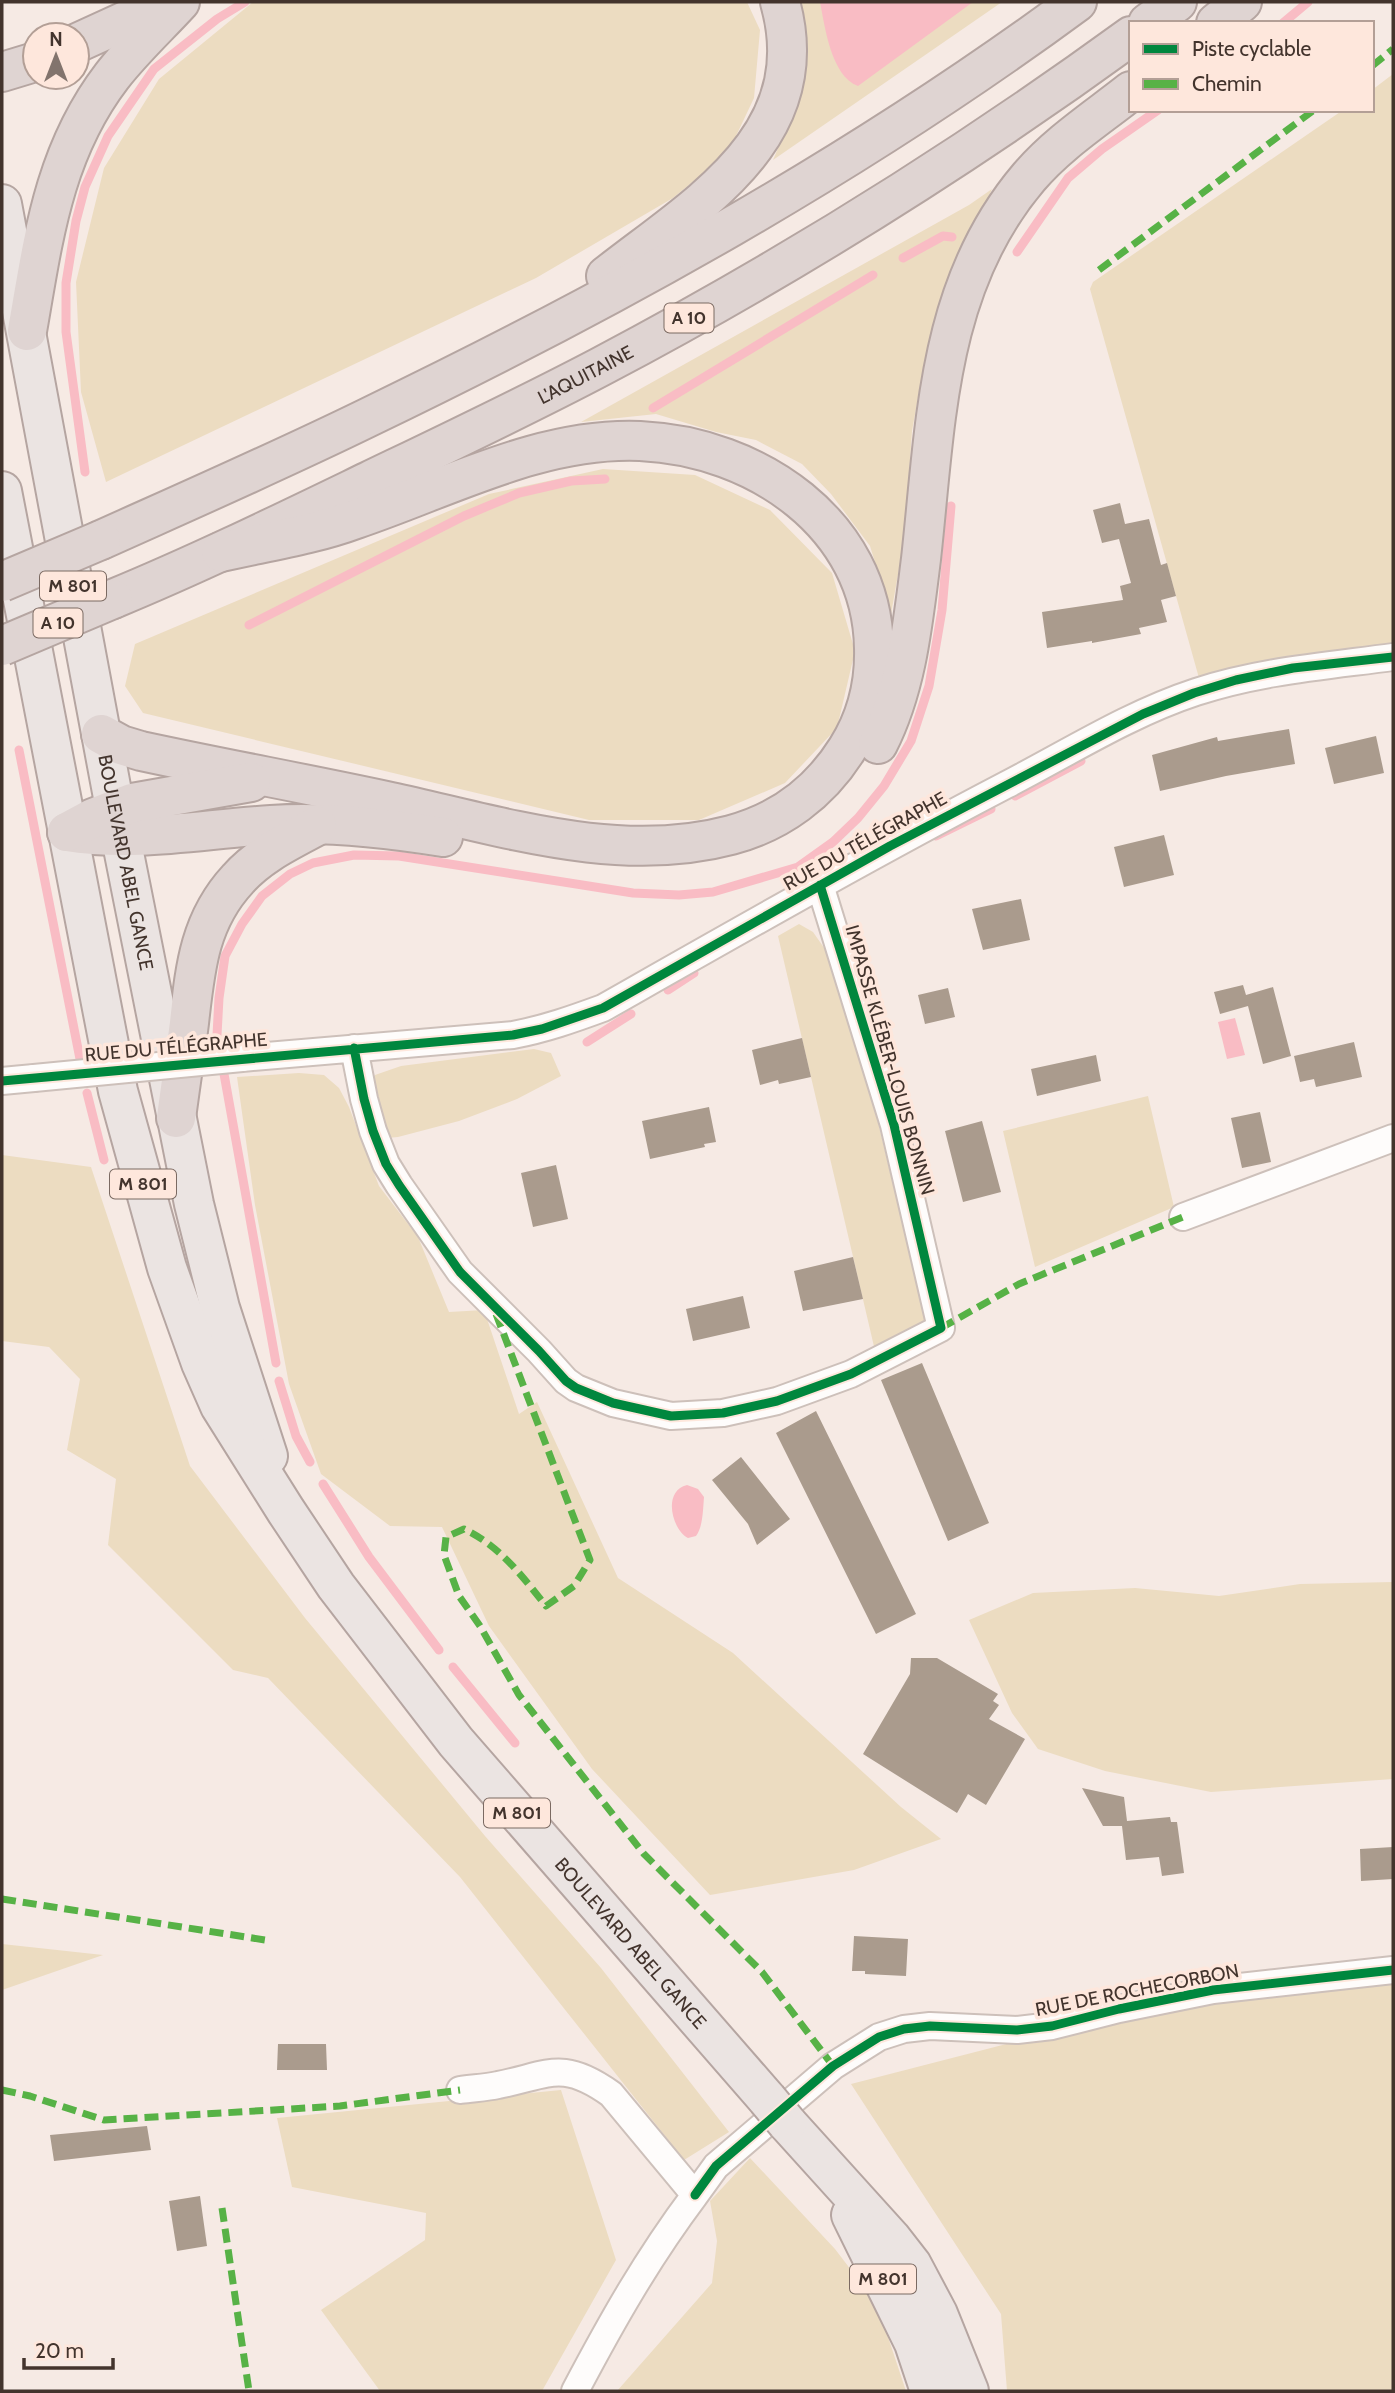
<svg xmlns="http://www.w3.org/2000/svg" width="1395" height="2393" font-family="Cabin,sans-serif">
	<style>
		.green { fill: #ecdcc1 }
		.water { fill: #f9bcc4 }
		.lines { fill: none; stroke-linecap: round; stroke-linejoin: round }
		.stream { stroke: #f9bcc4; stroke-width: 9 }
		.building { fill: #aa9b8d }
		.street-casing { stroke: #cdc0ba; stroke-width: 30 }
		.primary-casing { stroke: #b5a5a1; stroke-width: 42 }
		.highway-casing { stroke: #b5a5a1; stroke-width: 42 }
		.street { stroke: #fefcfb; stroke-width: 26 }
		.primary { stroke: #ebe4e2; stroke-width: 38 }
		.highway { stroke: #dfd4d2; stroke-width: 38 }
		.street-bridge-casing { stroke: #cdc0ba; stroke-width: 30; stroke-linecap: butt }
		.primary-bridge-casing { stroke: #b5a5a1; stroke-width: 42; stroke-linecap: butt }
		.highway-bridge-casing { stroke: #b5a5a1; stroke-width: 42; stroke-linecap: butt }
		.street-bridge { stroke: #fefcfb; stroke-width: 26 }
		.primary-bridge { stroke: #ebe4e2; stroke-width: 38 }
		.highway-bridge { stroke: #dfd4d2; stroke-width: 38 }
		.quiet { stroke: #57b246; stroke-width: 7; stroke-dasharray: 14 7; stroke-linecap: butt }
		.cycleway-casing { stroke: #fee7dc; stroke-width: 13 }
		.cycleway { stroke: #00873e; stroke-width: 9 }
		.labels { text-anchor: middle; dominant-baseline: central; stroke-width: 7; stroke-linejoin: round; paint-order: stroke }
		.shield { fill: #fee7dc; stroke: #7b6a62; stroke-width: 2 }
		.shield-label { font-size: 18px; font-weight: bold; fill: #43342d }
		.street-label { font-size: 19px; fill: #43342d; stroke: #fee7dc }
	</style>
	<rect width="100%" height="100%" fill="#f6eae4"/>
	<path class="green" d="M253 2H747L760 30 754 98 728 153 673 198 536 278 106 482 81 392 76 282 104 168 159 79Z
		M796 2H1002L773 160 796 106Z
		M1393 74V649L1298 661 1199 678 1090 289 1093 282 1343 110H1372V90Z
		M992 189 944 294 922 375 912 431 905 535 891 614 870 546 831 494 802 464 756 440 716 432 656 414 581 422 969 205Z
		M603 469 695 475 770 510 832 573 855 651 837 728 785 783 699 820H589L143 713 125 686 135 644 489 494Z
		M799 924 813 932 827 952 866 1072 924 1314 925 1323 876 1355 778 936Z
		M534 1049 551 1053 561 1076 517 1099 459 1121 398 1137 387 1138 372 1080 375 1075 401 1066Z
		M299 1073 324 1075 339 1088 349 1107 379 1186 418 1237 449 1312 484 1310 519 1414 537 1402 618 1578 733 1653 901 1807 941 1839 854 1870 710 1895 592 1769 489 1626 442 1527 390 1526 321 1474 289 1384 255 1205 237 1077Z
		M1148 1096 1174 1207 1035 1267 1003 1131Z
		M2 1155 91 1167 190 1466 305 1618 485 1836 601 1968 729 2132 684 2160 460 1877 268 1678 233 1670 108 1545 116 1479 67 1450 80 1379 49 1347 2 1341Z
		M1393 1582V1779L1211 1792 1105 1771 1038 1749 1012 1713 969 1620 1033 1593 1135 1588 1219 1596 1300 1584Z
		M2 1944 103 1955 2 1990Z
		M1393 1976V2391H1007L1001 2314 851 2084 1170 2002Z
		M561 2090 616 2260 542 2391H380L321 2310 425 2240 426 2213 292 2187 277 2118Z
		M750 2158 835 2249 877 2304 906 2391H617L712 2283 717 2241 710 2201Z"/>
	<path class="water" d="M820 2H973L858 86C831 76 825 27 820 2Z
		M1235 1018 1245 1055 1227 1059 1218 1022Z
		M687 1485 698 1489 704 1497C703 1509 703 1527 696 1536L688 1538C672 1530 662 1491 687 1485Z"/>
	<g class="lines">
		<path class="stream" d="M1283 23 1308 2
			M1017 252 1068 178 1102 149 1158 110
			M903 258 943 236 952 237
			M653 408 873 275
			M85 472 66 332V283L76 221 85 187 108 136 154 69 217 19 245 2
			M249 625 464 516 519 493 571 481 605 479
			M19 750 80 1059
			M1015 796 1081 761
			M936 836 991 809
			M668 990 694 973
			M587 1042 631 1014
			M87 1093 104 1160
			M276 1363 217 1035 219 998 225 956 242 924 262 896 290 874 313 863 354 855 399 856 633 893 679 895 713 892 798 867 833 842 858 818 884 786 911 741 929 686 942 610 951 506
			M279 1381 296 1436 310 1462
			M323 1484 369 1557 439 1650
			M453 1667 515 1743"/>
	</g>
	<path class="building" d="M1120 503 1125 524 1149 519 1161 565 1167 563 1176 596 1161 600 1167 622 1139 628 1141 634 1092 643V641L1047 648 1042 612 1123 600 1120 586 1131 583 1119 539 1102 543 1093 510Z
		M1289 729 1295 764 1226 776 1160 791 1152 755 1217 737 1218 741Z
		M1376 736 1384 773 1334 784 1325 748Z
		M1164 835 1174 875 1124 887 1114 847Z
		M1021 899 1030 940 983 950 972 909Z
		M1243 985 1246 995 1273 987 1291 1056 1263 1064 1248 1006 1220 1014 1214 992Z
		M948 988 955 1017 925 1024 918 995Z
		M802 1038 811 1077 779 1084 778 1080 760 1085 752 1050Z
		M1354 1042 1362 1077 1316 1087 1314 1079 1300 1082 1294 1056Z
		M1096 1055 1101 1081 1037 1096 1031 1069Z
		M709 1107 716 1142 704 1144 705 1147 650 1159 642 1121Z
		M1260 1112 1271 1162 1242 1168 1231 1118Z
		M982 1121 1001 1192 963 1202 945 1131Z
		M556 1165 568 1219 533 1227 521 1173Z
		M853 1257 863 1299 803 1311 794 1271Z
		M743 1296 750 1328 693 1341 686 1309Z
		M922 1363 989 1523 948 1541 881 1380Z
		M816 1411 916 1614 876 1634 776 1433Z
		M741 1457 790 1519 757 1545 748 1524 712 1480Z
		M911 1658H937L998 1694 993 1701 999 1705 989 1719 1025 1739 986 1805 968 1794 957 1813 863 1754 910 1674Z
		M1082 1788 1124 1797 1127 1821 1170 1817 1171 1822H1177L1184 1873 1162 1876 1159 1857 1126 1860 1122 1826H1103Z
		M1393 1847V1879L1361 1881 1360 1849Z
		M854 1936 908 1939 906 1976 865 1974V1971H852Z
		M278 2044H326L327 2070H277Z
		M147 2126 151 2150 54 2161 50 2135Z
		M200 2196 207 2246 177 2251 169 2201Z"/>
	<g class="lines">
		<defs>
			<path id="street" d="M354 1048 364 1099 373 1131 386 1164 399 1185 460 1272 539 1351 566 1381 576 1388 613 1403 671 1416 723 1413 777 1401 851 1374 941 1328 894 1125 820 885
				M242 1058 513 1035C545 1029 573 1019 603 1008 737 932 870 856 1006 785 1068 753 1129 714 1196 692 1260 671 1326 666 1393 657
				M2 1081 34 1078
				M1183 1217 1393 1138
				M460 2090C472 2088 485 2088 498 2085 549 2075 562 2059 611 2094L695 2195C647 2259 612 2321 575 2391
				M695 2195 716 2166 833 2066 879 2037 904 2029 930 2026 1017 2030 1052 2026 1119 2009 1213 1990 1393 1970"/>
			<g id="primary">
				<path id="s1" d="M2 204 115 808 194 1204 220 1308 268 1456"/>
				<path id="s2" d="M2 491 118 1091 167 1268 201 1363 220 1406 286 1511 336 1586 456 1742 767 2099"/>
				<path d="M787 2123 891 2238 912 2265 938 2314 969 2391"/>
				<path d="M851 2215 914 2343 930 2391"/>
			</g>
			<g id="highway">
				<path d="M1148 23 1177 2"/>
				<path d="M1216 23 1242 2"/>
				<path d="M77 43 167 2"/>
				<path d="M2 72 35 62"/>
				<path d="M606 276C696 205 818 137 780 2"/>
				<path d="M27 331C43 240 53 153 112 76 132 50 158 26 180 2"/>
				<path d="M101 540C190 500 279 461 367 418 614 299 856 165 1077 2"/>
				<path id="s3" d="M113 599C200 563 284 522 369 481 446 444 524 407 600 367 784 270 962 159 1131 36"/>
				<path d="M101 734 121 745 141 751C224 769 308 784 391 802 501 826 619 865 731 835 780 822 820 792 847 749 866 719 875 684 874 648 872 524 756 446 640 441 540 437 448 488 356 519 313 535 265 542 221 552"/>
				<path d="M878 744C907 687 913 622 921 559 936 424 936 286 1029 177 1058 143 1097 118 1131 91"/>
				<path d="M67 832C136 843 202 829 271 825 328 821 387 828 443 837"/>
				<path d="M67 832 93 818 132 803 251 782"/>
				<path d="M176 1118C180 1087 185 1055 189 1023 195 969 199 921 238 879 259 855 289 841 317 826"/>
			</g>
		</defs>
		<use href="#street" class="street-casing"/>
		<use href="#primary" class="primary-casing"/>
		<use href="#highway" class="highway-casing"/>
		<use href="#street" class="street"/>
		<use href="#primary" class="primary"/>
		<use href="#highway" class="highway"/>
		<defs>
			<path id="street-bridge" d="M34 1078 242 1058"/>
			<path id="primary-bridge" d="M767 2099 787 2123"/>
			<path id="highway-bridge" d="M2 582 101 540
				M2 646 113 599"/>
		</defs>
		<use href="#street-bridge" class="street-bridge-casing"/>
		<use href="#primary-bridge" class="primary-bridge-casing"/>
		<use href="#highway-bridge" class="highway-bridge-casing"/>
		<use href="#street-bridge" class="street-bridge"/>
		<use href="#primary-bridge" class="primary-bridge"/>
		<use href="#highway-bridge" class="highway-bridge"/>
		<path class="quiet" d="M1372 66 1393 49
			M1099 270 1314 110
			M496 1314 590 1560 574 1586 546 1606C522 1576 500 1546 464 1529L446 1537 444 1555 459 1596 480 1626 519 1695 644 1854 762 1972 833 2066
			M941 1328 1019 1284 1183 1217
			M2 1899 265 1940
			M2 2090 30 2096 104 2120 340 2106 460 2090
			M222 2208 249 2391"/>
		<defs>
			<path id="cycleway" d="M354 1048 364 1099 373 1131 386 1164 399 1185 460 1272 539 1351 566 1381 576 1388 613 1403 671 1416 723 1413 777 1401 851 1374 941 1328 894 1125 820 885
				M2 1081 513 1035 542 1029 603 1008 890 846 1143 714 1194 693 1236 680 1293 668 1393 657
				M695 2195 716 2166 833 2066 879 2037 904 2029 930 2026 1017 2030 1052 2026 1119 2009 1213 1990 1393 1970"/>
		</defs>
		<use href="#cycleway" class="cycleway-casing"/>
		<use href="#cycleway" class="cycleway"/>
	</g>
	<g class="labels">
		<g class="shield">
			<rect x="664.5" y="303.5" width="49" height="29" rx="5"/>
			<rect x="40" y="571.5" width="66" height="29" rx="5"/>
			<rect x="33.5" y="608.5" width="49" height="29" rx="5"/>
			<rect x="110" y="1169.5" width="66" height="29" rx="5"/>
			<rect x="484" y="1798.5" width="66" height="29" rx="5"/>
			<rect x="850" y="2264.5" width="66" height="29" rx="5"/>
		</g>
		<g class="shield-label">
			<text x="689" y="318">A 10</text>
			<text x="73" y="586">M 801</text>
			<text x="58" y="623">A 10</text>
			<text x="143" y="1184">M 801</text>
			<text x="517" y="1813">M 801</text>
			<text x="883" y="2279">M 801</text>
		</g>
		<g class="street-label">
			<text stroke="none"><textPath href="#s3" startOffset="523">L'AQUITAINE</textPath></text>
			<text transform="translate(865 841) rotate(-29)">RUE DU TÉLÉGRAPHE</text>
			<text stroke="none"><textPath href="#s1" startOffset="670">BOULEVARD ABEL GANCE</textPath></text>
			<text transform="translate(176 1047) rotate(-5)">RUE DU TÉLÉGRAPHE</text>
			<text transform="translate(890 1060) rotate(74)">IMPASSE KLÉBER-LOUIS BONNIN</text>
			<text stroke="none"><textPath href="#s2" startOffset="1620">BOULEVARD ABEL GANCE</textPath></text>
			<text transform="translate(1137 1990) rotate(-11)">RUE DE ROCHECORBON</text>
		</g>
	</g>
	<rect width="1395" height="2393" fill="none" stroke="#43342d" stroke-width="7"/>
	<rect x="1129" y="21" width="245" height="91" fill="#fee7dc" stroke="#b39f96" stroke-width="2"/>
	<rect x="1143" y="44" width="35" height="10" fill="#00873e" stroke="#b39f96" stroke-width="2"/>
	<text x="1192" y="56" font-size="21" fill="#43342d">Piste cyclable</text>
	<rect x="1143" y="79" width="35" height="10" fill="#57b246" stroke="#b39f96" stroke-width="2"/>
	<text x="1192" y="91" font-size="21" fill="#43342d">Chemin</text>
	<g transform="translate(56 56)"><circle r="33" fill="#fee7dc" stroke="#b39f96" stroke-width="2"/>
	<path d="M0-5L12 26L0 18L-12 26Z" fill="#82746d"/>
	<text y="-10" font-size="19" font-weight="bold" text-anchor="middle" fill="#43342d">N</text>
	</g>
	<path d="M24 2358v10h89v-10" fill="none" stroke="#43342d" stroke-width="3.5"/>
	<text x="35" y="2358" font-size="21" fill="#43342d" stroke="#fee7dc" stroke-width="5" paint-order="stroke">20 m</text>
</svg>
